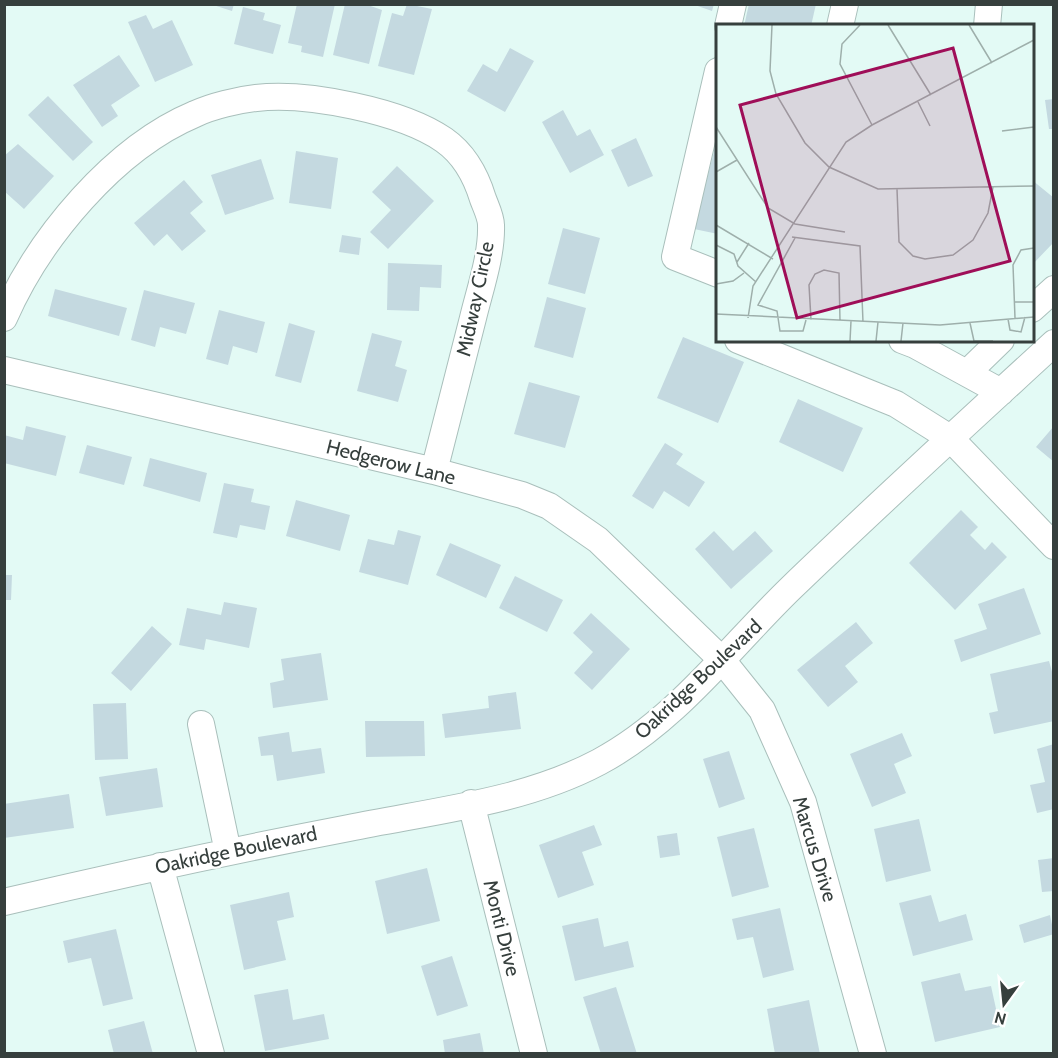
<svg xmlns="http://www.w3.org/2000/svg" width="1058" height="1058" font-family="Cabin,sans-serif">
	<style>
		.building { fill: #c4d9e0 }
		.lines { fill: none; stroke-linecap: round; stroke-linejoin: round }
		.minor-casing { stroke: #a9bfbb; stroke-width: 28 }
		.minor { stroke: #fff; stroke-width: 26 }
		.labels { text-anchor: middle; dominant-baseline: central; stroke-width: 4.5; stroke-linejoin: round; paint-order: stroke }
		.street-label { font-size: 20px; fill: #363f3d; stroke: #fff }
		.inset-road { fill: none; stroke: #9eafab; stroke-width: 1.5 }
		.view { fill: #9f0e58; fill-opacity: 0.15; stroke: #9f0e58; stroke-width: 3 }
		.inset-edge { fill: none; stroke: #363f3d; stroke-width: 3 }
	</style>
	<rect width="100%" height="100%" fill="#e3faf5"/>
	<path class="building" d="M210 4H234L232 11Z
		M297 4H335L323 57 301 52 302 46 288 43Z
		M345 4H365L382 10 369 64 333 55Z
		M407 4 432 9 414 75 378 66 392 13 403 16Z
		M692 4H714L712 11Z
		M749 4H816L811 26H744Z
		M243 7 265 13 263 20 281 25 273 54 234 44Z
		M146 15 153 29 172 20 193 65 155 82 128 22Z
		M510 48 534 61 505 112 467 91 483 64 497 72Z
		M119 55 140 86 111 105 118 116 102 127 73 85Z
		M48 96 93 142 73 161 28 115Z
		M1054 99V129H1049L1045 100Z
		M563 110 577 136 590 129 604 155 570 173 542 122Z
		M718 136V234L694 229Z
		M636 138 653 176 628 187 611 150Z
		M18 144 54 176 24 209 4 191V156Z
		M296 151 338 158 331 209 289 203Z
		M261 159 274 199 225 215 211 175Z
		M397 166 434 201 388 249 370 232 391 210 372 192Z
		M184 180 203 202 190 213 206 231 182 251 167 234 154 246 134 223Z
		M1032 180 1054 198V242L1032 265Z
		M563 228 600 238 585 294 548 284Z
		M342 235 361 238 359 255 339 252Z
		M388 263 442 265 441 288 420 287 419 311 387 310Z
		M55 289 127 308 119 336 48 316Z
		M144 290 195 303 186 334 160 327 155 347 131 340Z
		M547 297 586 308 573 358 534 347Z
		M219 310 265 322 257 353 233 346 228 365 206 359Z
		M289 323 315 331 301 383 275 376Z
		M372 333 402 341 395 366 407 370 398 402 357 391Z
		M683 337 744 362 718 423 657 398Z
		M529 382 580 396 565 448 514 434Z
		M798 399 863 428 843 472 779 442Z
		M26 426 66 436 56 476 4 463V435L23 440Z
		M1054 426V462L1036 447Z
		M665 443 683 454 676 464 705 482 689 507 664 491 653 509 632 496Z
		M87 445 132 457 124 485 79 473Z
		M150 458 207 473 200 502 143 486Z
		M224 483 254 489 251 502 270 506 265 530 240 525 237 538 213 533Z
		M296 500 350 515 340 551 286 536Z
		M961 510 978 527 970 535 985 550 992 542 1007 557 955 610 909 563Z
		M398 530 421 536 408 585 359 572 368 539 394 545Z
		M714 531 733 551 755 531 773 551 731 589 695 549Z
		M450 543 501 565 486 598 436 575Z
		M4 575H12L11 600H4Z
		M515 576 563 600 547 632 499 608Z
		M1024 588 1041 634 961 662 954 640 987 629 978 604Z
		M224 602 257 608 249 648 206 639 204 650 179 645 187 608 221 615Z
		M591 613 630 649 592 690 574 673 593 652 573 633Z
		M856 622 873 643 845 666 858 682 828 707 797 670Z
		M152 626 172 644 131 691 111 673Z
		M321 653 328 700 273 708 270 683 284 680 281 659Z
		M1049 661 1054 679V721L994 734 989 713 998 711 990 674Z
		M516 692 521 729 445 738 442 714 489 708 488 696Z
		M126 703 128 759 95 760 93 704Z
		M365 721H424L425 756 366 757Z
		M289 732 292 752 321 748 325 773 277 781 273 755 261 756 258 737Z
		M902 733 912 756 894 764 906 793 872 807 850 754Z
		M1054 744V809L1037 813 1030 785 1045 782 1037 749Z
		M729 751 745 799 719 808 703 759Z
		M157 768 163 807 106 816 99 777Z
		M69 794 74 828 4 838V804Z
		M919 819 931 871 886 882 874 829Z
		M594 825 602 845 582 852 594 885 558 898 539 845Z
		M754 828 769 887 732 897 717 837Z
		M677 833 680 855 660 858 657 836Z
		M1054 858V891L1042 892 1038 860Z
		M427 868 440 921 387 934 375 881Z
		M289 892 294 917 277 921 286 960 244 970 230 905Z
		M931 895 939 922 966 914 973 940 913 956 899 903Z
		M780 908 794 970 763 978 753 937 737 940 732 919Z
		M1050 915 1054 934 1024 943 1019 925Z
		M598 918 604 947 628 941 634 967 575 981 562 926Z
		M116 929 133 999 103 1006 91 958 68 963 63 941Z
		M452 956 468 1006 437 1016 421 966Z
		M960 973 965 991 991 986 1000 1027 935 1042 921 982Z
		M616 987 637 1054H601L583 997Z
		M288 989 293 1020 324 1014 329 1039 265 1051 254 995Z
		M809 1000 820 1054H775L767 1009Z
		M144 1021 153 1054H114L108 1030Z
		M480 1033 484 1054H445L443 1040Z"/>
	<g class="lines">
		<defs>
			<path id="minor" d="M728 26 733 4
				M840 26 845 4
				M987 26 989 4
				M718 71 675 257 718 274
				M1032 309 1054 289
				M4 318C39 238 114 148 195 114 212 106 238 100 256 98 307 92 402 111 444 140 464 154 476 176 483 199 486 207 491 217 491 225 492 255 480 289 473 318 460 369 447 420 434 471
				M738 340 896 404 950 438 1054 546
				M902 340 915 345 1001 392
				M4 370 434 471 522 495 549 506 598 540 722 660 762 710 803 802 873 1054
				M967 373 1001 340
				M201 724 228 852
				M471 803 534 1054
				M160 866 211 1054
				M4 902C119 875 234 850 349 828 432 811 524 802 599 762 676 721 730 647 791 588 877 505 966 424 1054 343"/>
		</defs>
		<use href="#minor" class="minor-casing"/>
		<use href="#minor" class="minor"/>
	</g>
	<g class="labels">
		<g class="street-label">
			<text transform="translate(475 299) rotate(-78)">Midway Circle</text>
			<text transform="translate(391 462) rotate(14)">Hedgerow Lane</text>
			<text transform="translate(698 679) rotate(-43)">Oakridge Boulevard</text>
			<text transform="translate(815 849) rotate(73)">Marcus Drive</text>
			<text transform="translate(236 850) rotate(-12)">Oakridge Boulevard</text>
			<text transform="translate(502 928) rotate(76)">Monti Drive</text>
		</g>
	</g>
	<g transform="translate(716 24)">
		<rect width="318" height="318" fill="#e3faf5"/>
		<path class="inset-road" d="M56 1 54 47 60 70 89 119 113 143 162 165 318 162M144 1 126 20 124 40 156 101M172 1 215 71M253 1 276 39M202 78 214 102M0 103 52 184 79 200 129 208M286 107 318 103M0 148 21 136M181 165 183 218 197 232 209 235 237 231 257 216 272 189 277 163M0 201 57 235M76 213 144 222 147 298M79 214 42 281 61 287 64 307H87L90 296M0 221 18 230 22 242 40 258M21 238 33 219M0 260 17 257 28 249M298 278H318M0 290 224 301 318 293M32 294 37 262 130 118 156 101 318 16M299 294 297 241 305 226 318 224M292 295 294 306 305 308 309 293M95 296 93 261 99 250 108 246 123 249 124 297M254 299 258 317M134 317 135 297M160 317 162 298M185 317 187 299M257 317H277"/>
		<path class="view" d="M237 24 294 237 81 294 24 81Z"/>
		<rect width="318" height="318" class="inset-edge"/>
	</g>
	<rect width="1058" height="1058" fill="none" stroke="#363f3d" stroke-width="12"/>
	<g transform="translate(1004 1004) rotate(195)" stroke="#ffffff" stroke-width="4.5" paint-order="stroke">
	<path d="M0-4.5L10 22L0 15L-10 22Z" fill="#363f3d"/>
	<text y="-9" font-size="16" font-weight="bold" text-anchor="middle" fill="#363f3d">N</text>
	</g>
</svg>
